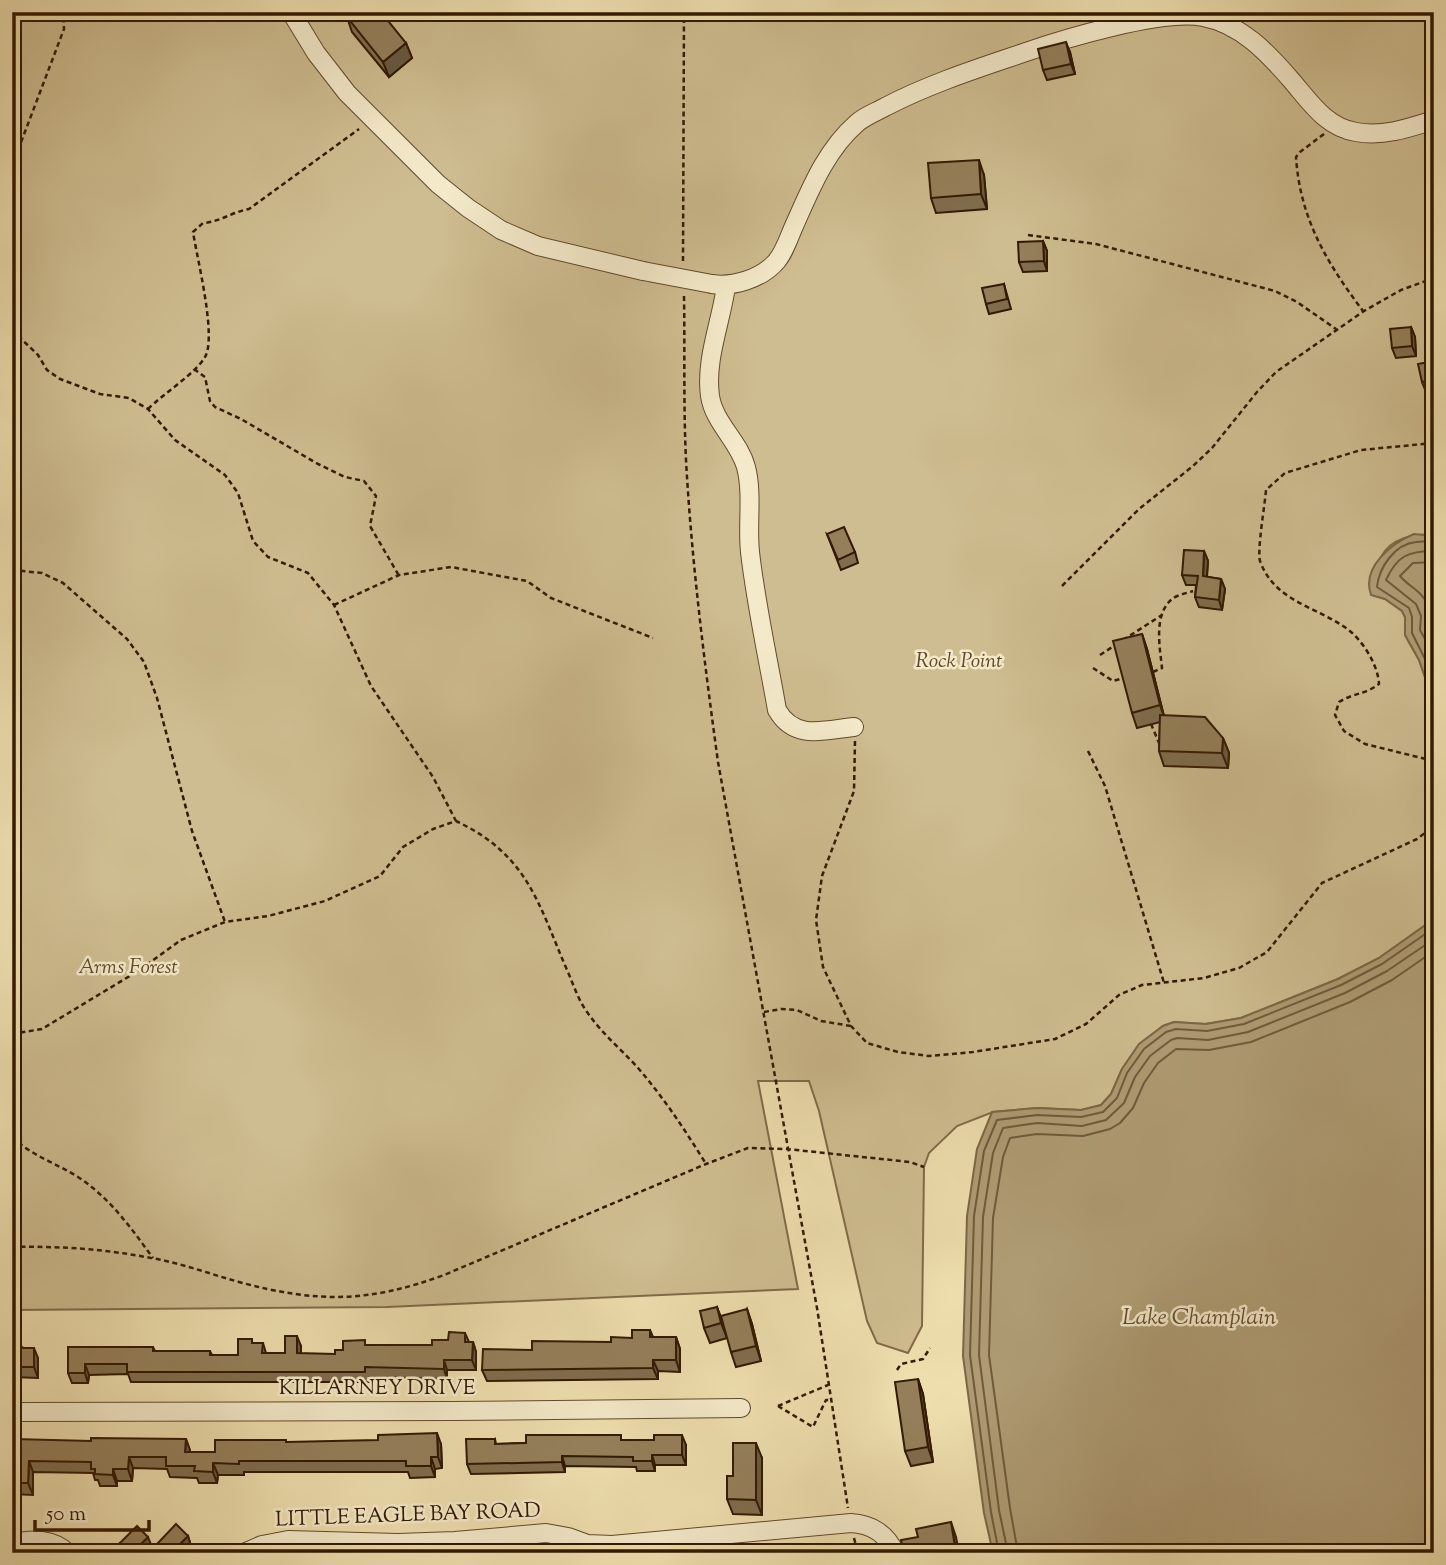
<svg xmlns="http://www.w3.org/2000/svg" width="1446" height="1565" font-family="'Sorts Mill Goudy',serif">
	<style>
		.green { fill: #cebd90; stroke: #806b48; stroke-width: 2 }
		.water { fill: #ae9b73; stroke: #7c6745; stroke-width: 2 }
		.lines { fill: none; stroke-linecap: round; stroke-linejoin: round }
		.shore { stroke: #705a3a; stroke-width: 2 }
		.minor-casing { stroke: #614a2c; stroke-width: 20 }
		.path { stroke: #321900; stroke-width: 2.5; stroke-dasharray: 5 3.5; stroke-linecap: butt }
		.minor { stroke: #f4eaca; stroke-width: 18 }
		.minor-bridge-casing { stroke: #614a2c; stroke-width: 20; stroke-linecap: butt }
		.minor-bridge { stroke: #f4eaca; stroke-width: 18 }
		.wall { fill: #7f6d4d; stroke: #321900; stroke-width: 2 }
		.shaded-wall { fill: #68593f; stroke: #321900; stroke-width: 2 }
		.building { fill: #947f5a; stroke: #321900; stroke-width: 2 }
		.labels { text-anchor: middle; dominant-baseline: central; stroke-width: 5; stroke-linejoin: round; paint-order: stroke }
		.park-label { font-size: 21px; font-style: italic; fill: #614a2b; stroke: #f4eaca }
		.street-label { font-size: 21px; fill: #321900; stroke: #f4eaca }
		.water-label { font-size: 23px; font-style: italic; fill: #644d2e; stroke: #f4eaca }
	</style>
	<rect width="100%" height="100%" fill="#eedeae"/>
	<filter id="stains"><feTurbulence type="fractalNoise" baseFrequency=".00286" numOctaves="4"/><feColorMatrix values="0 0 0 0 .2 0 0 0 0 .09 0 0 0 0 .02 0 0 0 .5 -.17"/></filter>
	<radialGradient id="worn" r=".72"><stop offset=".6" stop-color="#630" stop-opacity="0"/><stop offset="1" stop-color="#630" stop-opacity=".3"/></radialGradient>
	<path class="green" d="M12 12H1434V536C1415 532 1390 539 1381 557 1375 568 1374 584 1372 595L1385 599 1402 611 1405 617V635L1419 660 1426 680 1434 685V919L1379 958 1338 979 1241 1018 1205 1024 1174 1022 1163 1026 1139 1045 1122 1069 1111 1094 1101 1105 1081 1110 1037 1108 993 1112 957 1126 929 1153 924 1167 922 1326 908 1353 877 1343 867 1321 819 1111 809 1081H758L798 1289 387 1307 12 1310Z"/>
	<path class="water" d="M1414 534 1434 536V685L1426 680 1419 660 1405 635V617L1402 611 1385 599 1371 595C1361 567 1392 543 1414 534Z
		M1434 919V1553H993L984 1513 963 1356 967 1216 977 1149 992 1112 1037 1108 1081 1110 1101 1105 1111 1094 1122 1069 1139 1044 1163 1026 1174 1022 1206 1024 1241 1018 1338 979 1379 958Z"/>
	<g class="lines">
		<path class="shore" d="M1434 542C1428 542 1422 541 1416 542 1395 544 1379 567 1377 587L1409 608 1412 617V633L1434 677
			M1434 551C1408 551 1397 556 1386 580L1416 604 1421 616 1420 630 1434 655
			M1434 562 1413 563 1400 576C1409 587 1422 591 1428 605 1433 614 1429 624 1434 633
			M999 1553 991 1512 970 1355 974 1216 984 1151 997 1120 1037 1115 1081 1117 1103 1112 1117 1098 1127 1073 1144 1049 1166 1032 1176 1029 1207 1031 1244 1024 1341 985 1382 964 1434 928
			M1008 1553 999 1510 979 1355 983 1217 993 1153 1003 1128 1037 1123 1082 1126 1106 1120 1124 1103 1135 1077 1150 1056 1171 1040 1177 1038 1208 1040 1248 1032 1345 993 1387 971 1434 939
			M1018 1553 1010 1508 989 1355 993 1218 1003 1157 1010 1138 1037 1134 1083 1136 1110 1129 1120 1123 1133 1108 1144 1083 1158 1063 1176 1049 1209 1050 1251 1042 1350 1002 1392 980 1434 951"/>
		<defs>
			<path id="minor" d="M291 12 316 53 347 93 438 184 468 208 501 230 538 246 643 271
				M712 284C733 287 760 279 775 263 784 254 789 237 794 226 811 188 826 150 857 123 865 116 876 112 885 107 929 84 976 69 1023 53 1063 39 1163 9 1203 17 1241 24 1268 53 1292 81 1310 102 1326 127 1356 132 1383 137 1409 128 1434 120
				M726 286C721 323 705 359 710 396 714 423 739 441 746 467 753 494 747 525 750 552 756 605 768 658 777 710 795 741 824 730 854 727
				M12 1412 454 1411 741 1408
				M12 1543C33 1539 52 1538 68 1553
				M244 1553 262 1545 288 1540 398 1543 455 1541 546 1533 568 1537 587 1544 612 1545 851 1523C871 1524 887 1534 895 1553"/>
		</defs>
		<use href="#minor" class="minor-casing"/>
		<path class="path" d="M1324 134 1300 152 1296 157C1300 219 1327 263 1363 311
			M12 166 64 29 63 12
			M1028 235 1096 244 1275 291 1297 302 1336 329
			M683 261 684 12
			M684 296C685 356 683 417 687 477 693 572 705 667 718 762L817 1308 848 1508
			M12 330 38 355 47 370 60 379 100 394 129 398 148 409 175 440 225 475 238 493 253 541 268 557 308 573 334 605 371 686 433 777 456 821
			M194 369 205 377 210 401 215 407 241 419 318 464 345 477 364 481 376 496 370 526 398 574
			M148 409C163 394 196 373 205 357 217 337 197 258 193 232L203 223C220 222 232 212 249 209L359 129
			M1434 443 1361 450 1285 473 1266 490C1265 504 1257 550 1260 561 1274 600 1313 606 1343 626 1361 637 1378 664 1379 684 1364 695 1353 693 1339 702L1335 715 1344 731 1365 744 1434 761
			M12 570 42 573 63 583 127 639 144 662 157 698 192 831 225 922
			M1062 586 1139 509 1193 466 1212 448 1257 392 1276 372 1364 311 1401 290 1434 278
			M334 605 399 575 451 567 527 581 551 598 653 638
			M1123 640 1162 615
			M1100 655 1117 644
			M1093 668 1113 681 1124 678
			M1153 672 1162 668C1160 648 1153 615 1172 599 1177 595 1187 593 1193 591
			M1151 724 1159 743
			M855 741 854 791 822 876 816 920 823 967 851 1026 867 1043 898 1052 929 1056 973 1052 1055 1039 1086 1024 1119 995 1142 985 1204 978 1239 968 1267 952 1322 883 1417 839 1434 826
			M1088 751 1105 786 1164 983
			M764 1012 781 1009 797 1010 821 1021 851 1026
			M12 1034 42 1029 138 971 181 940 225 922 268 916 325 901 380 876 403 847 433 829 456 821C528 855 538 903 567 970 573 983 577 997 585 1009 600 1032 620 1048 638 1068 664 1098 685 1130 706 1164
			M12 1137C32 1156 56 1163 78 1177 110 1198 131 1228 153 1258
			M12 1247C59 1246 105 1249 151 1258 181 1263 210 1274 239 1282 317 1303 368 1303 444 1275L706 1164 748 1148 787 1149 910 1162 924 1167
			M897 1370 901 1364 923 1359 930 1348
			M778 1406 813 1427 826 1400H831
			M778 1406 828 1385
			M854 1538 858 1553"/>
		<use href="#minor" class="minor"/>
		<defs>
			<path id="minor-bridge" d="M643 271 712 284"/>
		</defs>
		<use href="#minor-bridge" class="minor-bridge-casing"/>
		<use href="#minor-bridge" class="minor-bridge"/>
	</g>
	<path class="wall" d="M347 17 406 43 412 58 389 77 352 32Z
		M1070 52 1075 74 1047 80 1043 70Z
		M984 175 987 209 936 213 931 198Z
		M1043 241 1047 251V271L1023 272 1019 262Z
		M1004 284 1011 309 989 314 986 304Z
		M1411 327 1415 337 1416 356 1396 358 1392 348Z
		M1434 361V390L1426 392 1422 382Z
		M827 534 855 552 858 563 841 570Z
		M1204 551 1208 561 1207 577 1221 579 1225 589 1222 610 1199 607 1195 597 1196 585H1186L1182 575Z
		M1142 634 1147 649 1164 716 1223 738 1229 753 1228 768 1164 766 1159 751 1160 722 1137 728 1132 713Z
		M717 1307 727 1338 710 1343 704 1328Z
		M747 1309 752 1324 761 1361 736 1367 731 1352Z
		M650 1330 653 1337H676L680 1349V1372L658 1371V1379L487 1381 482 1370 532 1350 611 1342 632 1338Z
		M465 1333 469 1342H473L476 1352V1370H447V1379L369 1377V1382H131L128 1374 89 1375 88 1383H72L68 1373V1347H153L155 1351H210L212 1355H238L254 1343H263L266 1353H285L301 1346V1354H335L343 1350 367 1345H432L448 1340Z
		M12 1340 38 1358V1378L12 1377Z
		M918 1379 923 1394 933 1462 911 1466 905 1451Z
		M186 1439 190 1452H215L287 1442 441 1444 442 1468 435 1469V1477L410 1478 408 1472H244V1475H218L217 1483H199L197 1478 170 1477 167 1469 133 1468 132 1481H117V1486H100L98 1480H95L93 1473 33 1472V1495L12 1494V1445Z
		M495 1439 496 1444 623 1440 686 1445V1465H655V1471H637L636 1467 565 1466V1472L471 1474 467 1464Z
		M762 1458V1515L733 1514 727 1499 733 1476Z
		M188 1536 191 1546 184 1553H160L157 1544Z
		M120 1543 152 1547 145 1553H123Z"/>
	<path class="shaded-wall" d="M1066 42 1070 52 1075 74 1071 64Z
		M406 43 412 58 389 77 383 62Z
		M979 160 984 175 987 209 981 194Z
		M1043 241 1047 251V271L1044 261Z
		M1411 327 1415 337 1416 356 1412 346Z
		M1204 551 1208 561 1206 586 1203 576Z
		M1221 579 1225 589 1222 610 1219 600Z
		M1142 634 1147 649 1165 720 1160 705Z
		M1223 738 1229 753 1228 768 1222 753Z
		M717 1307 723 1322 727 1338 721 1323Z
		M747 1309 752 1324 761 1361 756 1346Z
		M297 1336 301 1346V1363L297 1353Z
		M676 1337 680 1349V1372L676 1360Z
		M473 1342 476 1352V1370L472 1360Z
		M34 1348 38 1358V1378L34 1367Z
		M444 1360 447 1370V1379L444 1369Z
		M653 1360 658 1371V1379L653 1368Z
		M85 1364 89 1375 88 1383 85 1373Z
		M918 1379 923 1394 933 1462 928 1447Z
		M437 1433 441 1444 442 1468 438 1457Z
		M682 1435 686 1445V1465L682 1455Z
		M186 1439 190 1450 189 1463 185 1452Z
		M756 1443 762 1458V1515L756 1500Z
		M652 1455 655 1465V1471L652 1461Z
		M562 1456 565 1466V1472L562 1462Z
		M129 1457 133 1468 132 1481 128 1469Z
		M431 1457 435 1469V1477L431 1466Z
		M29 1461 33 1472V1495L28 1483Z
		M213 1463 218 1475 217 1483 213 1472Z
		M113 1469 117 1481V1486L113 1475Z
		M951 1522 956 1537 959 1553H956Z
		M188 1536 191 1546 184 1553H171Z
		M148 1537 152 1547 145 1553H132Z"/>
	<path class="building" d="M352 12H381L406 43 383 62 347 17Z
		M1066 42 1071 64 1043 70 1038 49Z
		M979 160 981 194 931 198 928 163Z
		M1043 241 1044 261 1019 262 1018 242Z
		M1004 284 1007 299 986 304 982 288Z
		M1411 327 1412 346 1392 348 1390 329Z
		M1434 361V380L1422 382 1418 364Z
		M844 527 855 552 838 560 827 534Z
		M1184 550 1204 551 1203 576 1221 579 1219 600 1195 597 1198 576 1182 575Z
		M1142 634 1160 705 1132 713 1113 641Z
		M1160 715 1205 717 1223 738 1222 753 1159 751Z
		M717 1307 721 1323 704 1328 700 1311Z
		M747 1309 756 1346 731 1352 721 1316Z
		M632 1330H650V1337H676V1360H653V1368L482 1370 483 1349 532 1350V1341L611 1342V1337L632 1338Z
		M449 1332 465 1333V1342H473L472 1360H444V1369L365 1367V1372H127V1364H85V1373H68V1347H153V1351H210V1355H238V1339H252V1343H263L262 1353H285V1336H297V1353L335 1354V1350H343V1341L365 1340V1345H432V1340H448Z
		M12 1340H21V1348H34V1367H12Z
		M918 1379 928 1447 905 1451 895 1382Z
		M437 1433 438 1457H431V1466H406V1461H239V1464L213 1463V1472L194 1471 195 1466H166V1457H129L128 1469H113V1475L95 1474V1469H91V1462L29 1461 28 1483H12V1445H13L14 1439 91 1441V1438L186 1439 185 1452H215V1440H286V1442L378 1440V1435Z
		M526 1435H621V1440H654V1435H682V1455H652V1461H633V1457L562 1456V1462L467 1464 466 1439H495V1444L526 1443Z
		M733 1443H756V1500L727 1499V1476H733Z
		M951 1522 956 1553H904L901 1540 918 1537 916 1529Z
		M176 1524 188 1536 171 1553H166L157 1544Z
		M137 1526 148 1537 132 1553H130L120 1543Z
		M496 1548 500 1553H490Z
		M526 1548 530 1553H521Z"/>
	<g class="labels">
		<g class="park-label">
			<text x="959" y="662">Rock Point</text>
			<text x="128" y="968">Arms Forest</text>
		</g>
		<g class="street-label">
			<text x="377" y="1389">KILLARNEY DRIVE</text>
			<text transform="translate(408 1516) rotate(-2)">LITTLE EAGLE BAY ROAD</text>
		</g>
		<g class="water-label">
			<text x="1199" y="1318">Lake Champlain</text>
		</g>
	</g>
	<rect width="1446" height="1565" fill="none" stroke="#eedeae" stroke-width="42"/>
	<rect x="14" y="14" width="1418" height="1537" fill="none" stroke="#321900" stroke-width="3.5"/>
	<rect x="21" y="21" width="1404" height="1523" fill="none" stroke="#321900" stroke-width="2"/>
	<path d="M35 1520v10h114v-10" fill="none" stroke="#321900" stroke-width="3.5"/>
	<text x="46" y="1520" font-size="21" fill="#321900" stroke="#f4eaca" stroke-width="5" paint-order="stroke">50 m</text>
	<rect width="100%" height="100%" filter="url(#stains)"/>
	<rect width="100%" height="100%" fill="url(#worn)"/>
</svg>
